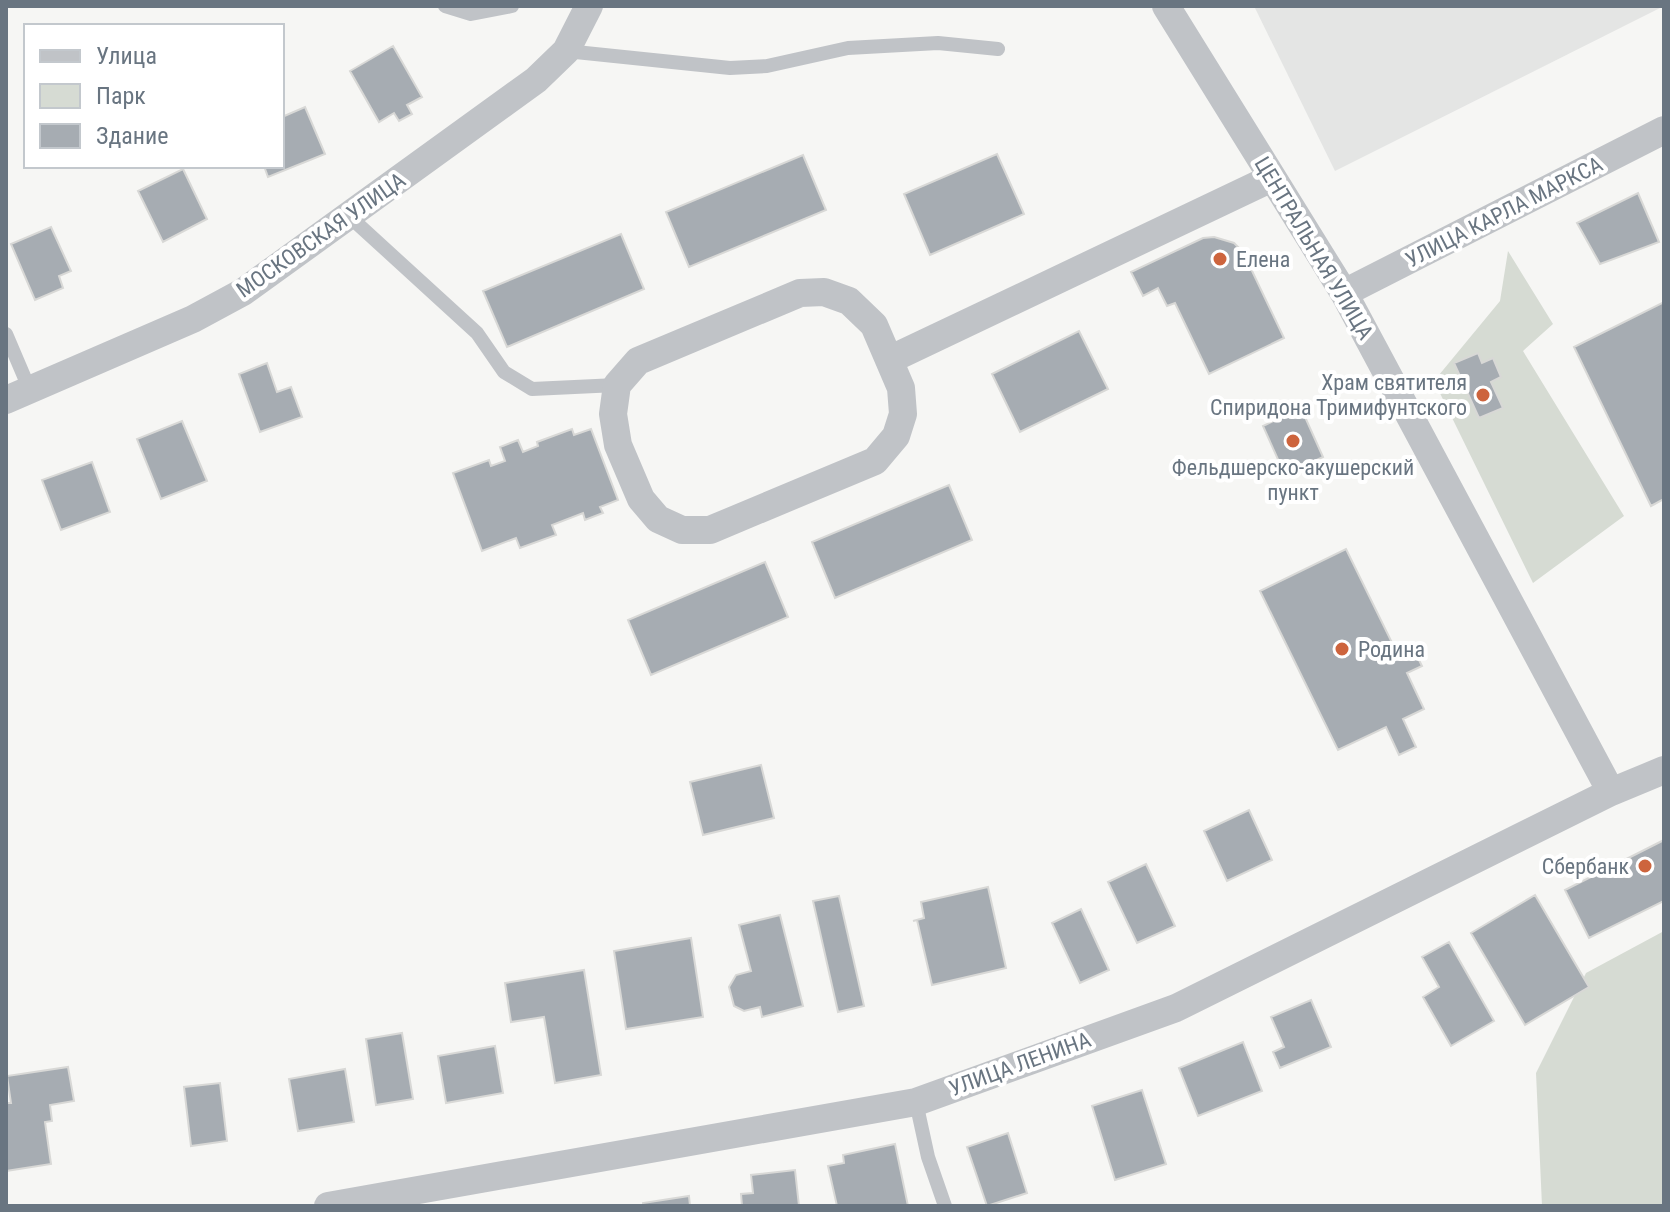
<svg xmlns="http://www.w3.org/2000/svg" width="1670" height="1212" font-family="'Roboto Condensed',sans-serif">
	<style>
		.built { fill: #e4e5e4 }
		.green { fill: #d6dbd3 }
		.building { fill: #a6acb2; stroke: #d8d8d6; stroke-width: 2 }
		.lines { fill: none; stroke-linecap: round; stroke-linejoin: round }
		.service { stroke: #c0c3c7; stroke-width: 14 }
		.minor { stroke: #c0c3c7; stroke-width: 28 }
		.poi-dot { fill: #cd643d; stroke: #fff; stroke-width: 3 }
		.labels { text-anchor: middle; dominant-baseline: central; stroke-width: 8; stroke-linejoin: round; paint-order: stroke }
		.street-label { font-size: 22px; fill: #697581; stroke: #fff }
		.poi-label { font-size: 22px; fill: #697581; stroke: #fff; text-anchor: start }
	</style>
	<rect width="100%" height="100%" fill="#f6f6f4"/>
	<path class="built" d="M1254 6H1664L1335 171Z"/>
	<path class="green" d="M1508 251 1553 324 1523 351 1624 516 1533 583 1434 381 1500 301Z
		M1664 931V1206H1542L1536 1073 1586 973Z"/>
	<path class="building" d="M393 46 422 97 407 105 412 114 399 121 394 113 379 122 350 71Z
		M305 107 325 154 268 177 264 166H282V117Z
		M997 154 1024 214 930 255 904 194Z
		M803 155 826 210 689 267 666 212Z
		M183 169 207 219 163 242 138 191Z
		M1638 193 1659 242 1600 264 1577 223Z
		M51 227 71 271 59 276 63 288 35 300 11 244Z
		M621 234 644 289 507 347 483 291Z
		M1214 237 1234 243 1243 252 1284 338 1209 374 1175 303 1167 306 1158 288 1143 296 1131 272 1203 238Z
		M1664 302V499L1651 506 1574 347Z
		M1079 331 1108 389 1020 432 992 374Z
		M1478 353 1482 363 1493 358 1501 377 1491 382 1503 408 1479 418 1454 363Z
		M267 363 277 392 291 387 302 417 260 432 239 374Z
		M1301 408 1323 457 1285 475 1263 426Z
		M182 421 207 481 161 499 137 439Z
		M572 429 574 435 591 429 618 500 600 507 603 513 585 520 583 513 552 525 556 535 520 548 516 538 482 551 453 473 489 460 491 466 505 461 500 447 518 440 523 452 538 446 537 442Z
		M92 462 110 512 61 530 42 480Z
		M949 485 972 540 835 598 812 542Z
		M1346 549 1397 653 1412 646 1422 666 1407 673 1424 709 1403 719 1416 747 1399 755 1386 727 1338 750 1260 591Z
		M765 562 788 617 651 675 628 620Z
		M761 765 774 818 703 835 690 782Z
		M1249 810 1272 860 1227 881 1204 831Z
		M1664 840V901L1589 938 1565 890Z
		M1146 864 1175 926 1137 943 1108 882Z
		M988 887 1006 968 932 985 917 920 913 921 924 918 921 902Z
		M1535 895 1589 987 1525 1025 1471 933Z
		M839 896 864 1006 838 1012 813 901Z
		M1081 909 1109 970 1080 983 1052 923Z
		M780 915 803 1006 762 1017 760 1007 744 1011 734 1006 729 987 736 975 751 971 739 925Z
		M691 938 703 1017 626 1029 614 951Z
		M1449 942 1494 1021 1451 1046 1423 997 1439 987 1422 957Z
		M584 970 601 1075 555 1083 544 1017 511 1022 505 983Z
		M1311 1000 1331 1047 1280 1068 1273 1052 1284 1047 1271 1017Z
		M402 1033 413 1099 376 1105 366 1039Z
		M1243 1042 1262 1091 1198 1116 1179 1068Z
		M495 1046 503 1093 446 1103 438 1056Z
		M68 1067 74 1101 50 1105 52 1121 45 1122 51 1164 6 1171V1103H11L7 1076Z
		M345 1069 354 1122 298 1131 289 1079Z
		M220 1083 227 1141 191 1146 184 1087Z
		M1142 1090 1166 1164 1115 1180 1092 1106Z
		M1008 1133 1027 1193 987 1206 967 1147Z
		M895 1144 908 1206H837L828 1166 844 1163 843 1155Z
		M795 1170 799 1206H742L741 1194 753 1193 751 1175Z
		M689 1196 690 1206H643V1203Z"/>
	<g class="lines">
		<path class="service" d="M445 6 471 14 512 6
			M566 51 730 68 767 66 848 48 938 43 998 49
			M350 217 477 333 504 372 532 389 617 385
			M6 334 29 388
			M916 1102 928 1157 945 1206"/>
		<path class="minor" d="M1166 6 1344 293 1611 792
			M824 292 849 301 874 325 901 388 903 414 896 436 875 461 710 530H682L658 519 641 499 618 445 613 414 617 385 638 361 800 293Z
			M1344 293 1664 130
			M889 360 1272 178
			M6 400 193 319 243 292 536 80 566 51 589 6
			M328 1206 916 1102 1176 1008 1611 792 1664 770"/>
	</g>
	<g class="poi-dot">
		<circle cx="1220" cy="259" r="8"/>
		<circle cx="1483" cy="395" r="8"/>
		<circle cx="1293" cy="441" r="8"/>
		<circle cx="1342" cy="649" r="8"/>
		<circle cx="1645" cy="866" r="8"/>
	</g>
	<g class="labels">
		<g class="street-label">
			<text transform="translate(1504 212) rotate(-27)">УЛИЦА КАРЛА МАРКСА</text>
			<text transform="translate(321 235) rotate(-35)">МОСКОВСКАЯ УЛИЦА</text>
			<text transform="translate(1314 248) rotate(59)">ЦЕНТРАЛЬНАЯ УЛИЦА</text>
			<text transform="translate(1020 1064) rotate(-20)">УЛИЦА ЛЕНИНА</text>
		</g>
		<g class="poi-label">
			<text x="1236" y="259">Елена</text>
			<text x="1467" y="382" text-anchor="end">Храм святителя<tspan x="1467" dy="25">Спиридона Тримифунтского</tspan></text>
			<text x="1293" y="467" text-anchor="middle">Фельдшерско-акушерский<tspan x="1293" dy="25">пункт</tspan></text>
			<text x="1358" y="649">Родина</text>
			<text x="1629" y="866" text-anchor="end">Сбербанк</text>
		</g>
	</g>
	<rect width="1670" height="1212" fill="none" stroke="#697581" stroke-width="16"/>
	<rect x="24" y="24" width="260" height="144" fill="#ffffff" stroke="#c3c8cd" stroke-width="2"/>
	<rect x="40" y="50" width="40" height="12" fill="#c0c3c7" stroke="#c3c8cd" stroke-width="2"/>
	<text x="96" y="64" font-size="24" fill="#697581">Улица</text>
	<rect x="40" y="84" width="40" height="24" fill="#d6dbd3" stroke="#c3c8cd" stroke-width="2"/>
	<text x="96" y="104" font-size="24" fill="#697581">Парк</text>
	<rect x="40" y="124" width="40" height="24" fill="#a6acb2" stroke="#c3c8cd" stroke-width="2"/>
	<text x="96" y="144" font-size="24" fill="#697581">Здание</text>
</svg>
